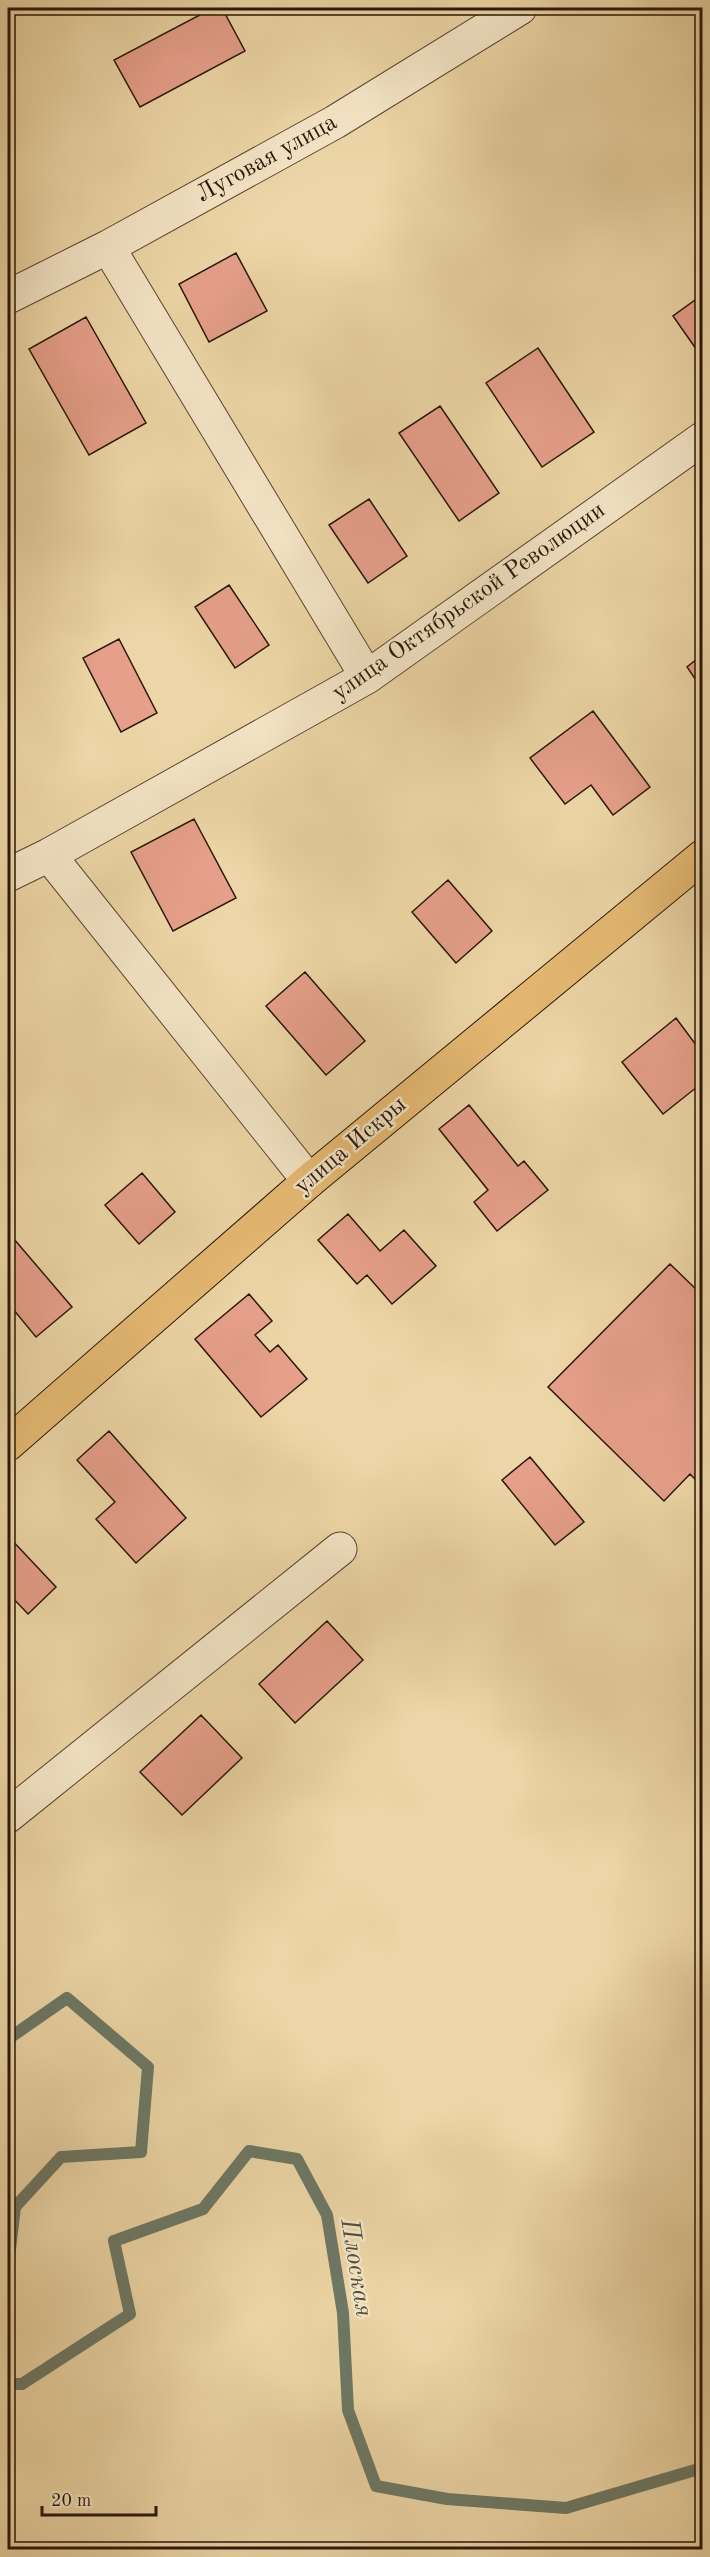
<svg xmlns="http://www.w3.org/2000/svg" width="710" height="2557" font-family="'Old Standard TT',serif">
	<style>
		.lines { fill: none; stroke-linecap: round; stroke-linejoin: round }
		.stream { stroke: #6d7865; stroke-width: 12 }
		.building { fill: #e59f8a; stroke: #291709; stroke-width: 1.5 }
		.minor-casing { stroke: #5a4630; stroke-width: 35 }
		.major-casing { stroke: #291709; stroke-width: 35 }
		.minor { stroke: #f3e4c5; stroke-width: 33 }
		.major { stroke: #e6ba73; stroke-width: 33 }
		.labels { text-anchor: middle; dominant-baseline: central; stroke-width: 5; stroke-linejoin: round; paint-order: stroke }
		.street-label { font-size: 24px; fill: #291709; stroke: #f3e4c5 }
		.water-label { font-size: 26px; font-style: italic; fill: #51503f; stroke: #f3e4c5 }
	</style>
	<rect width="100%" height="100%" fill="#ecd5a6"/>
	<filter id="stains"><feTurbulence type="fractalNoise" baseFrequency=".00333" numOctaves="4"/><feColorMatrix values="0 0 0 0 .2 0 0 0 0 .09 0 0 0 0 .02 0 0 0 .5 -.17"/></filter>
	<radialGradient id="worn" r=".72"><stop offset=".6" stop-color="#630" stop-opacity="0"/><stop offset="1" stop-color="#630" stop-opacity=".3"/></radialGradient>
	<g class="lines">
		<path class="stream" d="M8 2039 67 1998 148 2067 141 2152 61 2157 15 2207 8 2266
			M8 2384H22L130 2314 114 2241 203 2209 249 2151 297 2159 327 2215 343 2313 348 2410 376 2486 447 2499 566 2508 702 2468"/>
	</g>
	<path class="building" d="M213 8H222L245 51 140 107 114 60Z
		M236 253 267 311 209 342 179 284Z
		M702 295V355L701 356 673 316Z
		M86 317 146 423 89 455 29 349Z
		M538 348 594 432 542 467 486 383Z
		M440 406 499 493 459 521 399 433Z
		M369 499 407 556 368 583 329 525Z
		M229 585 269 645 235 668 195 607Z
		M119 639 157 713 121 732 83 658Z
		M702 655V689L687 667Z
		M593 711 650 787 613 815 591 785 565 804 530 758Z
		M194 819 236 898 173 931 131 852Z
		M448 880 492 931 456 963 412 912Z
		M305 972 365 1041 326 1075 266 1006Z
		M676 1018 702 1053V1083L663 1114 622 1062Z
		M469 1105 518 1166 524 1161 548 1190 497 1231 474 1202 488 1190 439 1129Z
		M142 1173 175 1212 139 1244 105 1205Z
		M348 1214 380 1251 404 1230 436 1266 392 1304 367 1275 357 1284 318 1240Z
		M8 1232 72 1307 36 1337 8 1303Z
		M670 1264 702 1295V1486L690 1474 664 1501 548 1387Z
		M249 1294 272 1321 255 1335 270 1352 278 1345 307 1379 261 1417 195 1339Z
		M109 1431 186 1518 136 1563 96 1519 115 1502 77 1460Z
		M530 1457 584 1522 555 1545 502 1480Z
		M8 1536 56 1587 28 1614 8 1593Z
		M327 1621 363 1660 295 1723 259 1684Z
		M201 1715 242 1758 182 1815 140 1772Z"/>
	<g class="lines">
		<defs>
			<path id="minor" d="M108 247 367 677
				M8 297 108 247 335 122 520 8
				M49 855 309 1181
				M8 875 49 855 367 677 702 439
				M8 1816 340 1549"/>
			<path id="major" d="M8 1444 309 1181 702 857"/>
		</defs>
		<use href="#minor" class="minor-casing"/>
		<use href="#major" class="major-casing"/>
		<use href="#minor" class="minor"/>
		<use href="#major" class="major"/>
	</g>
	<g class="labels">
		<g class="street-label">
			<text transform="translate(267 159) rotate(-29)">Луговая улица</text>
			<text transform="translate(469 602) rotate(-35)">улица Октябрьской Революции</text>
			<text transform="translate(351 1146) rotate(-40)">улица Искры</text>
		</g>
		<g class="water-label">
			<text transform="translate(356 2268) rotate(81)">Плоская</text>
		</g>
	</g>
	<rect width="710" height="2557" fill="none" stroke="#ecd5a6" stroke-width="30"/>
	<rect x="9" y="9" width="692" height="2539" fill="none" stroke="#291709" stroke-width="3"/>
	<rect x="15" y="15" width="680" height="2527" fill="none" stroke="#291709" stroke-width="1.5"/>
	<path d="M42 2506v9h114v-9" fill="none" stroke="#291709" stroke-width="3"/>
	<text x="51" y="2506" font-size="18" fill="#291709" stroke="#f3e4c5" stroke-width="4.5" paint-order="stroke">20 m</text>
	<rect width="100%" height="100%" filter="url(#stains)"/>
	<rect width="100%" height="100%" fill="url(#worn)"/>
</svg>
